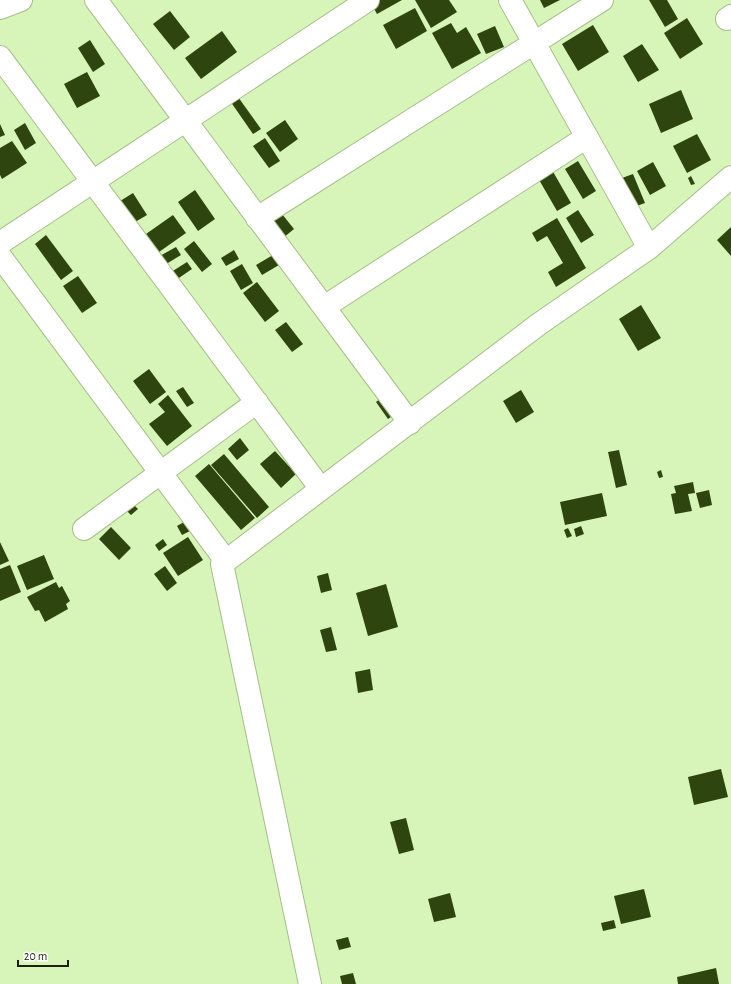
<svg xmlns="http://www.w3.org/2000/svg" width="731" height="984" font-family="'Alegreya Sans',sans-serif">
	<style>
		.building { fill: #2f450f }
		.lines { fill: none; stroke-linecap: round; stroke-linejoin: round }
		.minor-casing { stroke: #a4bf87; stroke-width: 24 }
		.minor { stroke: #fff; stroke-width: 22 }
	</style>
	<rect width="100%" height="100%" fill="#d7f4b9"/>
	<path class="building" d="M377 0H402L377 14 371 3Z
		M415 0H449L457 12 431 28Z
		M540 0H560L544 8Z
		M649 0H667L678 19 665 27Z
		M415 8 427 31 396 49 383 25Z
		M170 11 190 37 174 50 153 24Z
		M687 18 703 44 680 59 664 33Z
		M451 23 457 33 466 27 481 53 452 69 432 33Z
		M593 25 609 52 578 71 562 44Z
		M495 26 504 47 486 54 477 34Z
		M222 31 237 52 201 79 185 58Z
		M90 40 105 64 93 72 78 48Z
		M642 44 659 70 638 82 623 56Z
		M87 72 100 96 77 108 64 84Z
		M233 90 261 129 253 134 226 95Z
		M681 90 693 119 661 133 649 104Z
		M285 120 298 139 280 152 266 133Z
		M25 123 36 143 25 150 14 130Z
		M0 124 5 135 0 137Z
		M697 134 711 160 687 173 673 146Z
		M265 138 280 161 269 168 253 146Z
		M12 141 27 163 2 179 0 175V148Z
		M578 161 596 191 583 199 565 169Z
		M653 162 666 186 650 195 637 171Z
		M552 170 571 203 557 211 538 178Z
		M633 174 645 203 634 207 622 178Z
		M691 176 695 184 691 185 688 178Z
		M195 190 215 219 198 231 178 202Z
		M133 193 147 215 130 225 117 203Z
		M578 210 594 235 581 243 566 218Z
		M282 214 294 229 283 238 271 223Z
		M173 215 186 233 159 252 146 234Z
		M557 218 586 268 556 287 548 272 563 263 547 236 537 242 532 233Z
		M731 227V256L717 240Z
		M46 235 73 271 61 280 35 244Z
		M194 241 212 264 202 272 184 249Z
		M176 247 181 255 163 266 158 257Z
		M234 250 239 259 226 266 221 258Z
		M273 255 279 265 262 275 256 265Z
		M187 262 192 269 173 282 168 274Z
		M242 264 253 283 241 290 230 271Z
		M78 276 97 303 82 313 63 286Z
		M257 282 279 311 265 322 243 293Z
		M641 305 661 338 638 351 619 319Z
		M286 322 303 344 292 352 275 330Z
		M149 369 166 392 150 404 133 381Z
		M183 387 194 403 187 407 176 391Z
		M521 390 534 412 516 423 503 401Z
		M168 395 192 426 167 446 149 424 165 412 158 404Z
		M385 395 398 412 388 419 376 402Z
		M240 438 249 450 237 460 228 449Z
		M619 450 627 485 616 488 608 452Z
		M275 451 296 474 281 488 260 464Z
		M224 454 269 507 257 518 211 465Z
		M209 464 255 518 241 530 195 476Z
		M661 470 663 477 659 478 657 472Z
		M693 482 695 493 688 494 692 511 675 514 671 494 676 493 674 486Z
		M709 490 712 505 700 508 696 493Z
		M602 493 607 516 565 525 560 502Z
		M132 503 138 509 131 515 126 510Z
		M184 522 190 531 182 535 177 526Z
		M581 526 584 534 576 537 574 529Z
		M111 527 131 548 119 560 99 539Z
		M568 528 572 536 567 538 564 530Z
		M188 537 203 560 178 576 163 553Z
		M163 539 167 545 159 551 155 545Z
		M0 542 9 561 0 565Z
		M44 555 54 579 27 590 17 566Z
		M10 565 21 592 0 601V569Z
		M165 566 177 583 167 591 154 574Z
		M328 573 332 590 321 593 317 576Z
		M56 582 59 588 62 586 70 601 66 604 68 609 45 622 39 610 35 611 27 597Z
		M386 584 398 627 368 636 356 593Z
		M331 627 337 650 326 652 320 630Z
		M370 669 373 690 358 693 355 672Z
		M721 769 728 797 694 805 688 777Z
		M406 818 414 850 399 854 390 822Z
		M644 889 651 917 621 924 614 896Z
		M450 893 456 917 434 922 428 899Z
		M614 920 616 928 603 931 601 923Z
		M348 937 351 947 339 950 336 940Z
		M716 968 719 984H678L677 977Z
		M353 973 356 984H342L340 976Z"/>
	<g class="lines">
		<defs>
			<path id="minor" d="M96 0 410 423
				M510 0 649 248
				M0 8 21 0
				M727 19 731 16
				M0 57 321 489
				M257 218 602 0
				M0 243 368 0
				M0 256 226 561
				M324 307 587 137
				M84 529 257 402
				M310 984 222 564 539 324 649 248 731 177"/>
		</defs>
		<use href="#minor" class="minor-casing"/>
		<use href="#minor" class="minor"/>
	</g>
	<path d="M18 960v6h50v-6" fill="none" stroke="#18220c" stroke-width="2"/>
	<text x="24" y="960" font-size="12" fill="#18220c" stroke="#ffffff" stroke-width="3" paint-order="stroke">20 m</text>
</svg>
